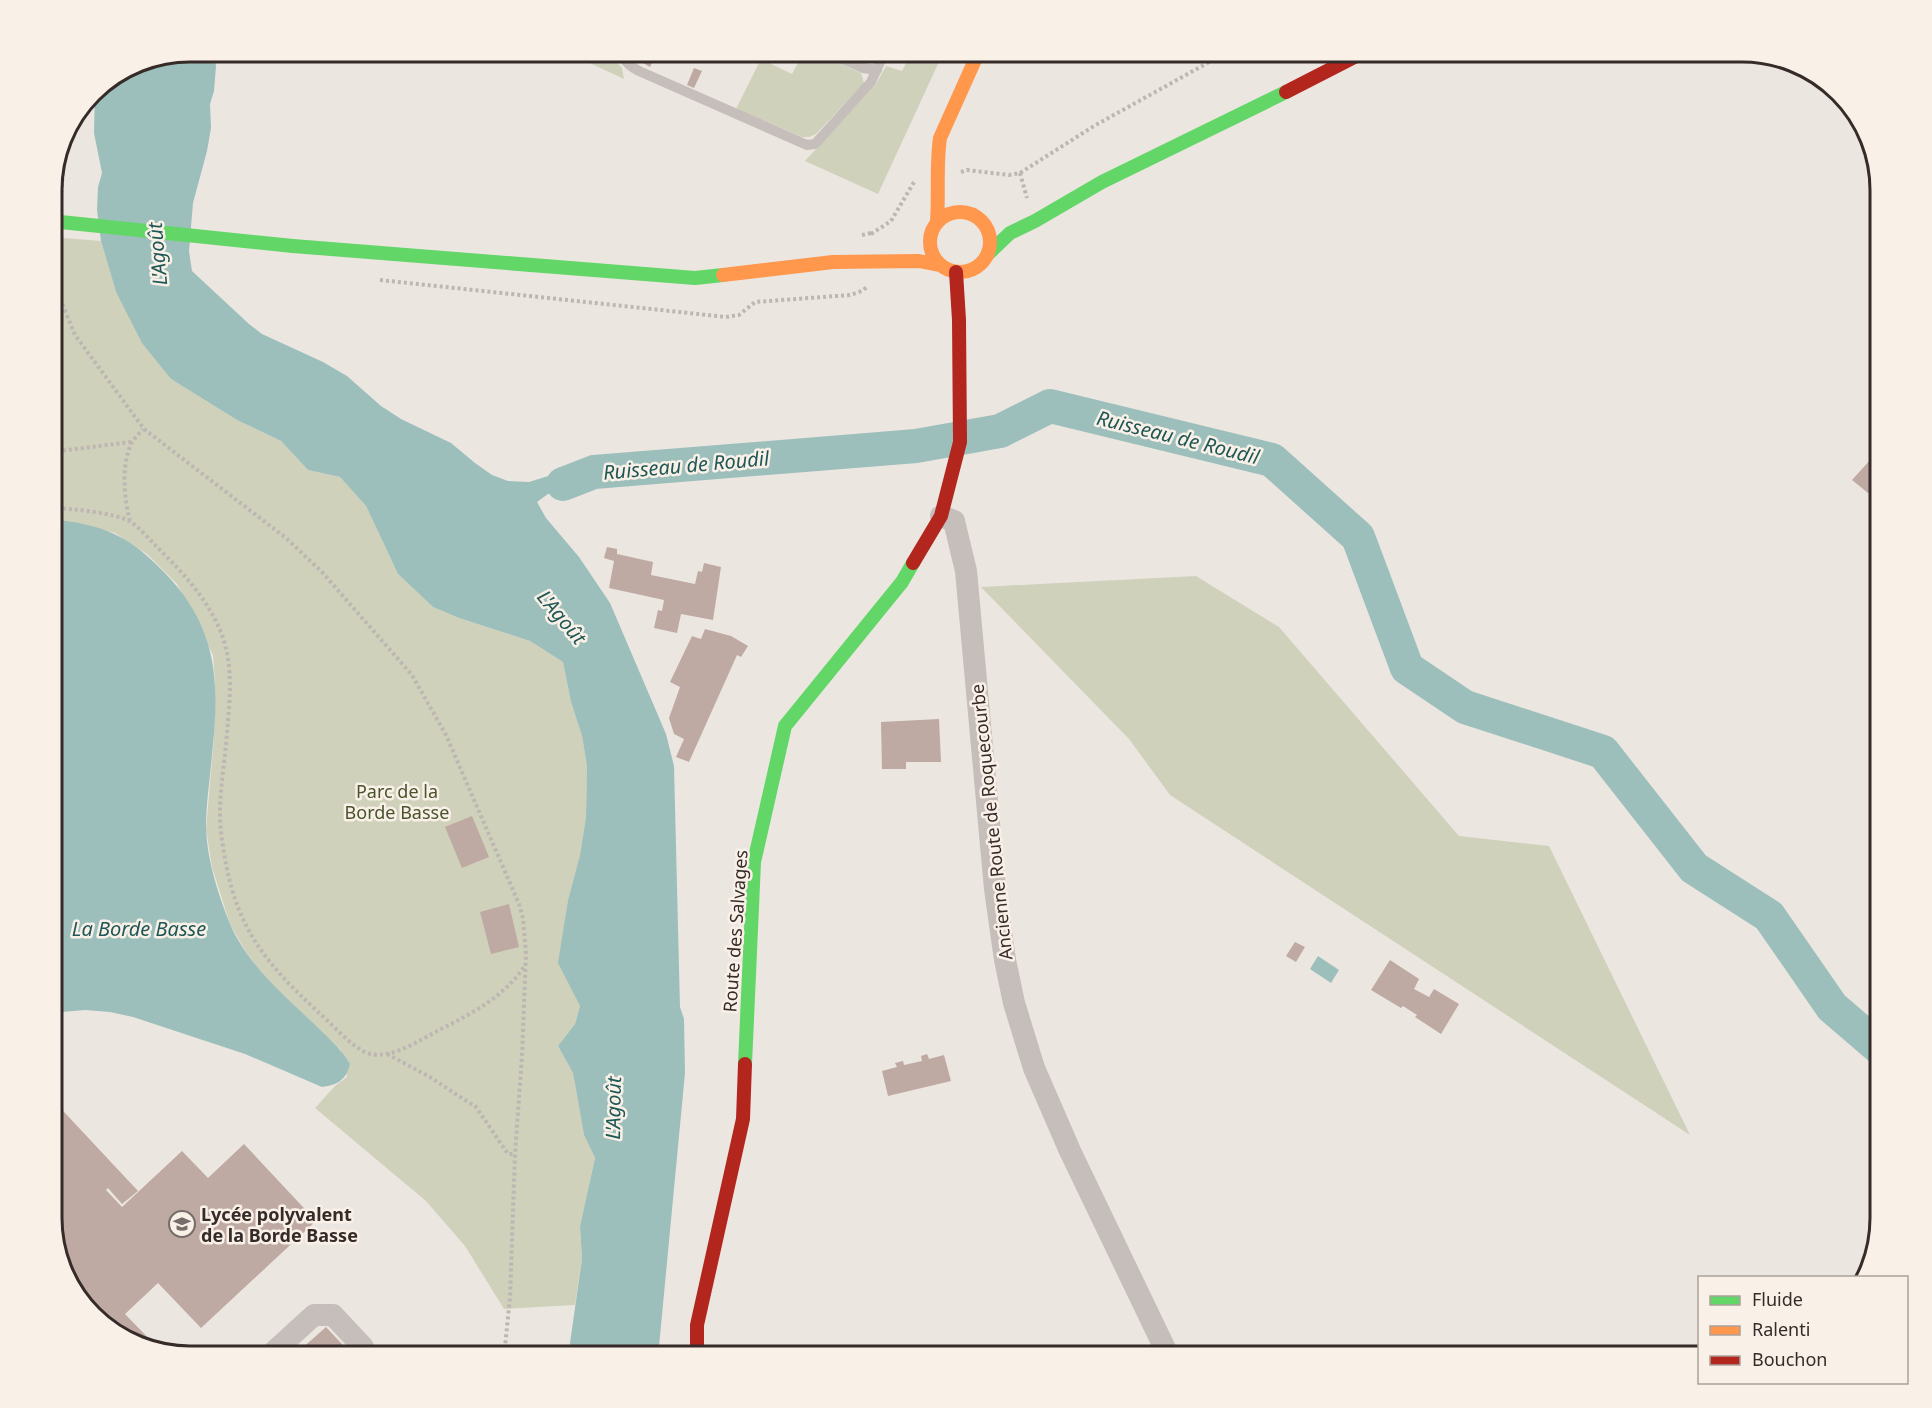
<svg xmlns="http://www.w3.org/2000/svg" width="1932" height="1408" font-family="'Noto Sans',sans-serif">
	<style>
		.green { fill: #cfd1bb }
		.water { fill: #9dbfbb }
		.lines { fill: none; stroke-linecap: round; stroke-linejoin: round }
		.river { stroke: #9dbfbb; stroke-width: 34 }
		.building { fill: #bfa9a3 }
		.path { stroke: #beb6b2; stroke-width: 4; stroke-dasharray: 3 3; stroke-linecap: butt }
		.lane { stroke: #c5beba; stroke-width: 10 }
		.street { stroke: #c5beba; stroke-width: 22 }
		.fast { stroke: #63d668; stroke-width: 14 }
		.slow { stroke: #ff974d; stroke-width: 14 }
		.jam { stroke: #b3261e; stroke-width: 14 }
		.fast-bridge { stroke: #63d668; stroke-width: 14 }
		.labels { text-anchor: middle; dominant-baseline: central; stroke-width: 5; stroke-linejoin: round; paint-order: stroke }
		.park-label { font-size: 18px; fill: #49542c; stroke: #f9f0e8 }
		.street-label { font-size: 18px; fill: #362b28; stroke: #f9f0e8 }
		.poi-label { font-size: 18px; font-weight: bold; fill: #362b28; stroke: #f9f0e8; text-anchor: start }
		.water-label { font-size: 20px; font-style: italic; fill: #1e5755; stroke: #f9f0e8 }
		.rim { fill: none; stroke: #362b28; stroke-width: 3 }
	</style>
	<rect width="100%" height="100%" fill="#ece6e1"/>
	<path class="green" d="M564 51H607L622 68 624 79Z
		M804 51H811L861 73 864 83 816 134 809 137H802L736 109 761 59 792 74Z
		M838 51H876L866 64Z
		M912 51H944L878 194 805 161 876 84 886 66 902 71Z
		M51 237 101 241 116 292 171 379 237 420 281 441 308 470 340 477 366 506 398 574 433 607 459 618 530 641 563 662 571 702 582 736 587 766 586 817 580 855 568 900 559 963 580 1006 575 1024 558 1046 573 1073 584 1135 595 1158 580 1226 582 1259 575 1305 504 1309 465 1246 426 1201 315 1108 335 1086 347 1077 341 1050 281 994 261 972 246 952 230 924 212 867 206 829 214 738 215 681 213 655 177 584 147 554 115 533 75 523 51 519Z
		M1196 576 1279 627 1459 836 1549 846 1690 1135 1170 795 1129 739 981 587Z"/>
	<path class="water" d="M190 51H213L216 66 214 91 210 104 211 128 207 151 193 203 189 251 192 271 249 324 262 334 323 362 347 376 381 406 401 419 451 443 475 463 492 475 508 481 529 482 590 463 614 468 548 494 537 502 546 518 579 557 610 603 666 734 674 766 680 1007 684 1019 685 1073 658 1357H568L582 1259 580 1226 595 1158 584 1135 573 1073 558 1046 575 1024 580 1006 558 963 568 900 580 855 586 817 587 766 582 736 571 702 563 662 530 641 459 618 433 607 398 574 366 506 340 477 308 470 281 441 237 420 171 379 142 343 116 292 101 241 97 210 98 187 102 173 94 133 95 89 137 61Z
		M51 519C103 525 127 534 163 571 218 627 220 681 212 755 210 779 206 804 206 828 207 860 218 894 230 924 247 963 281 993 311 1021 325 1035 340 1047 350 1064 346 1080 338 1085 322 1087L245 1054 133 1017 110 1012 85 1010 51 1013Z
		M1318 956 1339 970 1331 983 1310 969Z"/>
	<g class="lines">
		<path class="river" d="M563 484 594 472 916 446 1000 431 1050 406 1272 460 1358 537 1407 668 1465 707 1603 752 1694 868 1769 916 1832 1007 1881 1049"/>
	</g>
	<path class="building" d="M649 51 657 52 650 67 643 63Z
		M694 68 702 71 694 88 687 85Z
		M1827 80 1833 88 1837 92H1828Z
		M1881 448V478L1868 493 1852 480Z
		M607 547 617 549V554L653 562 651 575 695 584 698 571 702 572 704 563 721 567 713 620 681 614 677 633 654 628 658 610 662 611 664 600 609 588 614 561 604 558Z
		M705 629 731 636 748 646 741 657 737 655 689 762 676 757 684 739 674 734 669 718 680 687 670 682 692 636 701 639Z
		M939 719 941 762H906V769H882L881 722Z
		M472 816 489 857 462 868 445 827Z
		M509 904 519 947 491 954 480 912Z
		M1295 942 1305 947 1296 962 1286 956Z
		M1390 960 1419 979 1414 989 1429 997 1434 989 1459 1004 1441 1034 1415 1017 1417 1015 1403 1006 1401 1008 1371 990Z
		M927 1054 929 1059 944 1055 951 1081 888 1096 882 1071 897 1067 895 1063 903 1061 904 1065 922 1061 921 1056Z
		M51 1098 138 1191 122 1204 108 1188 106 1190 122 1207 182 1151 208 1178 244 1144 316 1221 201 1328 158 1283 125 1314 155 1345 106 1328 65 1280 51 1227Z
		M326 1327 354 1357H304L299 1351Z
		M376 1346 386 1357H365Z"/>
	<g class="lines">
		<path class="path" d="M961 172 967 170 1009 175 1020 173 1094 126 1229 51
			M1020 173 1027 198
			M53 174 64 165 57 160
			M61 199 66 128
			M871 234 891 221 914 182
			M862 235 871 233
			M56 245V280L59 296 75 335 144 429 286 538 322 572 412 675 446 735 519 904 523 918 526 954 522 1056 515 1154 510 1297 504 1357
			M380 280 726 317 739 315 755 302 850 295 862 291 867 287
			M51 452 131 442
			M51 508C70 508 116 513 131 522 141 529 149 539 157 547 182 572 206 597 220 630 234 663 230 698 227 733 225 760 220 787 220 814 220 830 223 848 226 864 239 932 268 965 317 1011 330 1022 346 1041 361 1050 385 1065 419 1040 441 1029 475 1012 505 996 526 964
			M130 521C124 497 121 468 131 444 133 439 139 434 143 429
			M387 1054 428 1076 476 1107 508 1154H514"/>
		<path class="lane" d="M622 51C622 60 631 67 639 71L807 145 815 144 871 82 885 51
			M824 51 863 68 877 70"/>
		<path class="street" d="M941 516 954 521 966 571 995 889 1005 960 1014 1003 1034 1068 1070 1151 1169 1357
			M268 1357 314 1315H333L363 1347"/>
		<path class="fast" d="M293 246 695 278 723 275
			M988 254 1010 233 1035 221 1102 182 1286 92
			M745 1064 754 862 785 726 902 582 913 563"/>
		<path class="slow" d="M930 242a30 30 0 1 1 60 0a30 30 0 1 1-60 0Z
			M937 222C939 194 936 165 940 138L979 51
			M723 275 833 262 919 261 939 265"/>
		<path class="jam" d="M1286 92 1366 51
			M913 563 941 516 960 442 959 320 956 272
			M697 1357V1325L743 1119 745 1064"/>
		<path class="fast-bridge" d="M51 221 293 246"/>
	</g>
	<defs>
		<symbol id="school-ring" viewBox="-11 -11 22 22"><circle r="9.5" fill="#f9f0e8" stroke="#766c69" stroke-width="1.5"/><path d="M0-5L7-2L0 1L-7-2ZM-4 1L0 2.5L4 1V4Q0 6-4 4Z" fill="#766c69"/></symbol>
	</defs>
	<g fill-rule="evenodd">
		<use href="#school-ring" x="167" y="1209" width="30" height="30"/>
	</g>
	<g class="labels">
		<g class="park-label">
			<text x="397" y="791">Parc de la<tspan x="397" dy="21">Borde Basse</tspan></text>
		</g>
		<g class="street-label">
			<text transform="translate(991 822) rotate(-96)">Ancienne Route de Roquecourbe</text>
			<text transform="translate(735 931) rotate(-86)">Route des Salvages</text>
		</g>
		<g class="poi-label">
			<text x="201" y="1214">Lycée polyvalent<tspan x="201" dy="21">de la Borde Basse</tspan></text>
		</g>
		<g class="water-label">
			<text transform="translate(157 254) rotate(-95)">L'Agoût</text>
			<text transform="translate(1178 437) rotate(14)">Ruisseau de Roudil</text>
			<text transform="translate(686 465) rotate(-5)">Ruisseau de Roudil</text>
			<text transform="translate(562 617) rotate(50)">L'Agoût</text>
			<text x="139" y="928">La Borde Basse</text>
			<text transform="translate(613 1108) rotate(-89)">L'Agoût</text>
		</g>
	</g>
	<path d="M0 0H1932V1408H0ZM190 62H1742A128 128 0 0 1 1870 190V1218A128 128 0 0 1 1742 1346H190A128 128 0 0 1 62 1218V190A128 128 0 0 1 190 62Z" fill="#f9f0e8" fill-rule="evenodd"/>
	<path class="rim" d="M190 62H1742A128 128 0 0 1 1870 190V1218A128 128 0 0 1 1742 1346H190A128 128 0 0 1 62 1218V190A128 128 0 0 1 190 62Z"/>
	<rect x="1698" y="1276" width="210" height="108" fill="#f9f0e8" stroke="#aba19b" stroke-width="1.5"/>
	<rect x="1710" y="1296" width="30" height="9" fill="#63d668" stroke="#aba19b" stroke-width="1.5"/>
	<text x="1752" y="1306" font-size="18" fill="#362b28">Fluide</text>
	<rect x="1710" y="1326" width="30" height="9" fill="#ff974d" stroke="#aba19b" stroke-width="1.5"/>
	<text x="1752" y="1336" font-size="18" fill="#362b28">Ralenti</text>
	<rect x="1710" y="1356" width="30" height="9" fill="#b3261e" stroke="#aba19b" stroke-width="1.5"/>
	<text x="1752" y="1366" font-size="18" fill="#362b28">Bouchon</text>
</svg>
